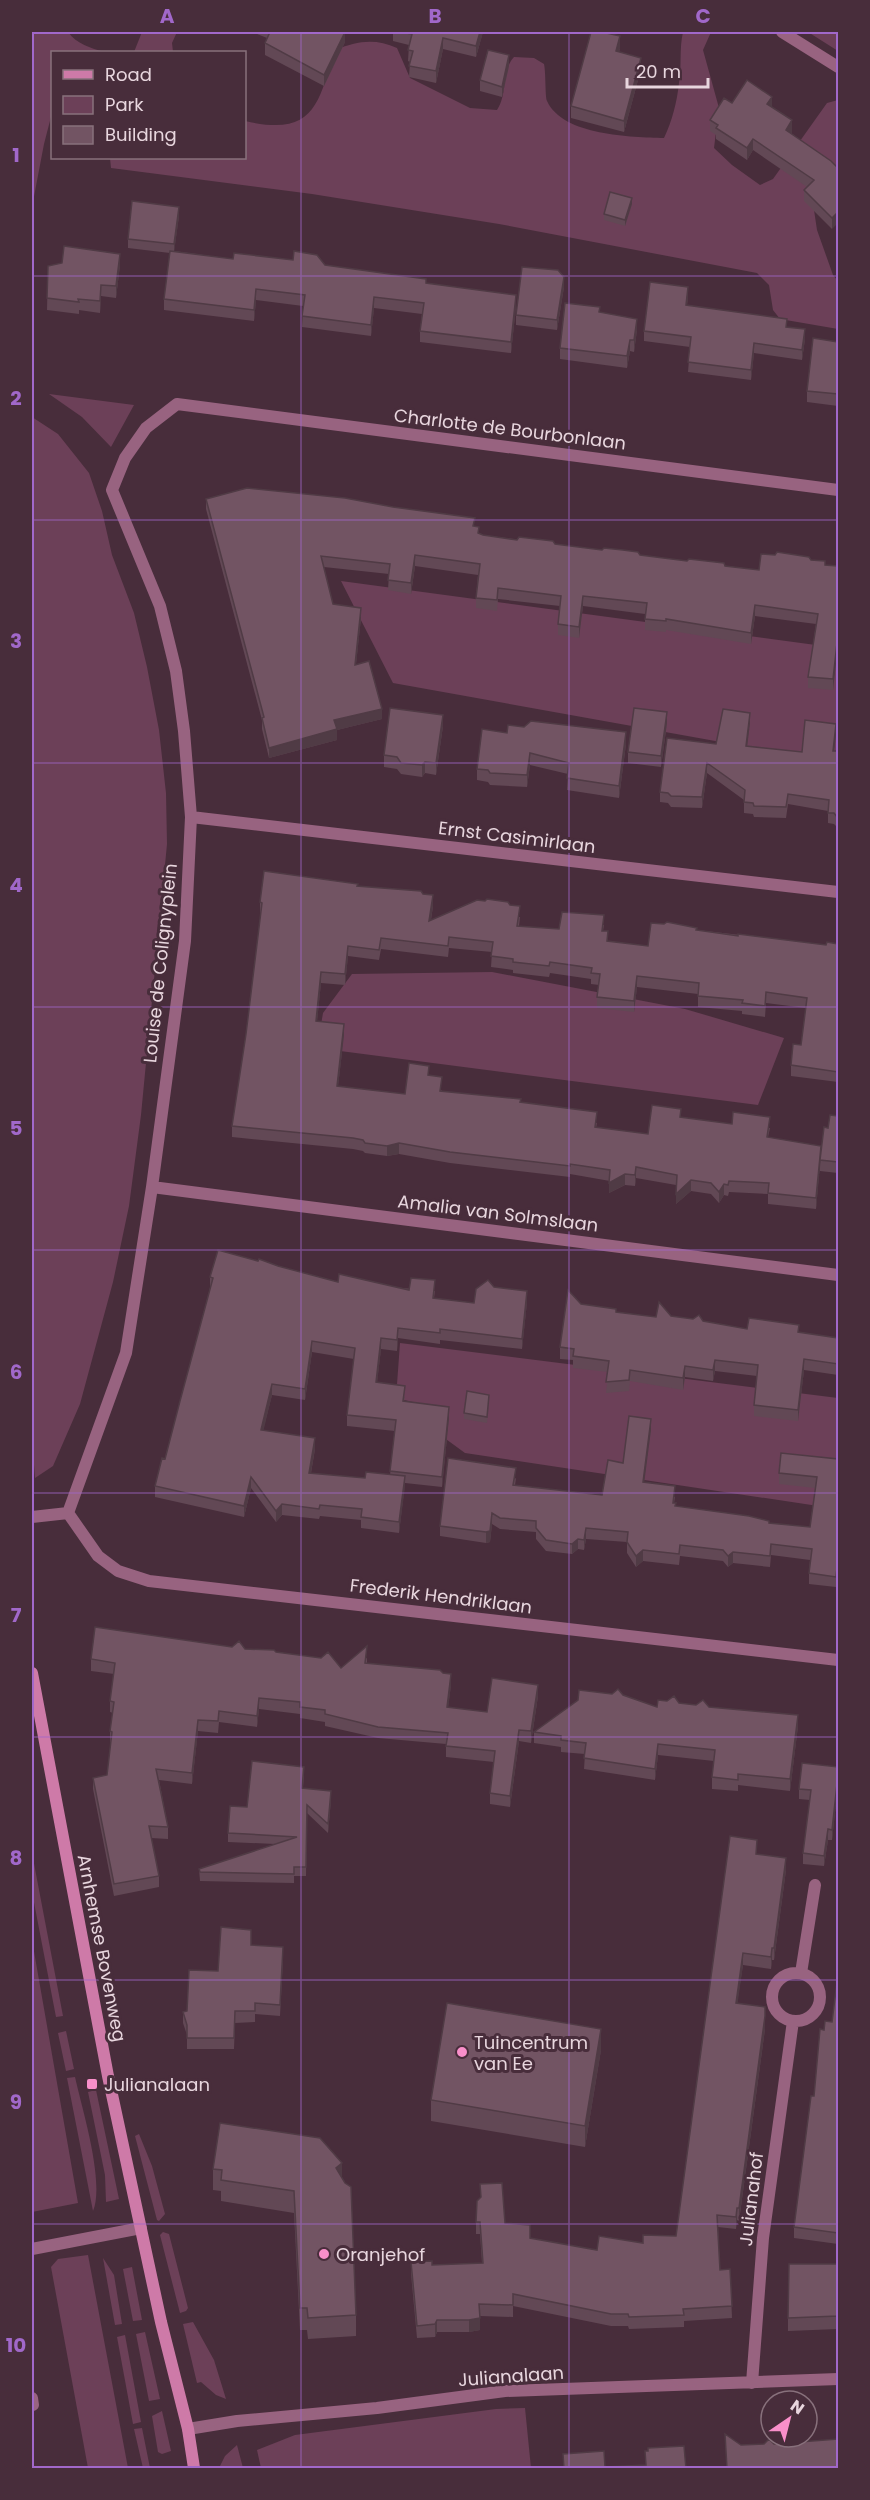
<svg xmlns="http://www.w3.org/2000/svg" width="870" height="2500" font-family="Poppins,sans-serif">
	<style>
		.green { fill: #6c4058 }
		.lines { fill: none; stroke-linecap: round; stroke-linejoin: round }
		.minor { stroke: #986380; stroke-width: 12 }
		.secondary { stroke: #ce7aa8; stroke-width: 12 }
		.wall { fill: #624855; fill-rule: evenodd }
		.shaded-wall { fill: #503b45 }
		.building { fill: #725463; stroke: #503b45; stroke-width: 1.5 }
		.grid { fill: none; stroke: #a168ca; stroke-width: 1.5; stroke-opacity: 0.55 }
		.poi-dot { fill: #f98fca; stroke: #482d3b; stroke-width: 2 }
		.labels { text-anchor: middle; dominant-baseline: central; stroke-width: 6; stroke-linejoin: round; paint-order: stroke }
		.street-label { font-size: 18px; fill: #e8d6de; stroke: #482d3b }
		.poi-label { font-size: 18px; fill: #e8d6de; stroke: #482d3b; text-anchor: start }
		.neatline { fill: none; stroke: #a168ca; stroke-width: 2 }
		.grid-label { font-size: 20px; text-anchor: middle; font-weight: bold; fill: #a168ca }
	</style>
	<rect width="100%" height="100%" fill="#482d3b"/>
	<path class="green" d="M32 32H68C77 44 90 48 105 52H52V113L44 144 32 207Z
		M142 32H177L172 43 173 52H134Z
		M683 32H711L703 50 719 108 714 148 732 165 760 185 773 179 827 103 838 100V170L814 210 817 230 833 275 838 281V329L780 319 773 310 769 285 757 273 499 224 312 194 111 168 110 158H244L245 121C314 137 318 105 335 50 357 41 375 38 397 48L410 78 470 108 497 110C508 94 501 71 514 57L534 58 544 64C546 73 545 96 547 101 563 136 632 137 664 138 672 121 677 102 679 83 682 66 679 49 683 32Z
		M808 32H838V51Z
		M49 394 134 405 111 447 82 417Z
		M32 417 58 434 89 473 102 511 112 555 134 613 147 667 159 730 166 793 167 844 141 1115 129 1206 113 1282 80 1404 53 1466 35 1478 32 1439Z
		M341 581 838 648V763L393 683Z
		M492 972 685 1009 784 1038 758 1105 317 1048 323 1013 352 974Z
		M400 1343 838 1398V1509L465 1453 439 1434 441 1409 396 1398Z
		M32 1853 63 2016 56 2017 32 1892Z
		M32 1940 78 2203 32 2212Z
		M66 2031 74 2069 66 2071 58 2033Z
		M75 2077C82 2109 105 2182 93 2211L67 2078Z
		M96 2090 119 2199 106 2202 105 2175 88 2092Z
		M139 2134 152 2166 165 2214 159 2221 157 2220 135 2136Z
		M163 2232 169 2234 188 2308 186 2311 180 2313 160 2235Z
		M88 2255 128 2468H88L51 2267 58 2259Z
		M103 2258 114 2275 122 2324 115 2325Z
		M132 2267 142 2320 133 2321 123 2269Z
		M193 2322 214 2360 226 2399 216 2395 201 2382 197 2383 183 2324Z
		M145 2332 160 2399 149 2401 136 2334Z
		M125 2335 141 2422 133 2424 117 2337Z
		M525 2408 531 2468H261L257 2450 295 2435 496 2409Z
		M162 2411 171 2451 162 2454 158 2452 152 2416Z
		M142 2428 150 2468H143L134 2429Z
		M237 2445 243 2468H219L225 2456Z"/>
	<g class="lines">
		<path class="minor" d="M782 32 838 67
			M191 817 838 892
			M152 1187 838 1275
			M68 1513 126 1353 152 1187 185 941 191 817 184 731 176 671 160 606 112 490 125 458 146 428 177 404 838 490
			M68 1513 98 1556 118 1571 149 1581 838 1660
			M32 1517 68 1513
			M801 1973 815 1885
			M772 1997a24 24 0 1 1 48 0a24 24 0 1 1-48 0Z
			M32 2249 141 2228
			M752 2383 763 2238 793 2021
			M32 2398 33 2405
			M188 2429 237 2421 377 2408 505 2391 838 2379"/>
		<path class="secondary" d="M32 1673 108 2076 161 2322 188 2429 194 2468"/>
	</g>
	<path class="wall" d="M252 32H345V42L324 86 265 55V43L267 38Z
		M393 32H483L476 57 443 49 436 83 409 77 410 62 408 61 409 45 393 41Z
		M620 48 619 52 641 69 624 132 571 118V106Z
		M509 66 502 97 480 91V80Z
		M772 107 792 132 791 133 838 168 832 229 804 201V190L807 187 753 150 747 160 716 139V135L710 131V120Z
		M632 204 625 226 604 220V214Z
		M179 216 174 251 233 259 325 265 426 283 516 306 511 353 420 342V331L422 314 374 308 371 336 302 327 303 306 256 300 254 321 164 310V299L170 253 128 248V239Z
		M120 265 116 298 101 296 100 313 79 310V314L47 310 48 266Z
		M564 287 557 330 516 325V315Z
		M688 297 687 305 787 327 805 339 802 360 754 353 751 380 688 372 690 347 644 341V331Z
		M600 312 637 330 634 352 630 351 627 368 560 359V348Z
		M838 342V406L807 402V391Z
		M206 499 475 526 479 533 483 535 759 570 811 560 825 565 838 566V645L833 690 808 688V677L816 624 755 616 751 644 666 630V632L645 630V614L583 606 579 638 558 635V624L560 606 498 599 497 611 476 608V598L478 575 415 566 411 594 388 590 389 574 324 567 333 604 361 618 356 664 382 719 337 730V740L269 758 262 729V720L206 509Z
		M667 723 661 767 628 763V752Z
		M750 723 747 746 802 752 836 735 834 751H838V828L834 824 828 823V811L788 804 786 818 754 817 753 814 744 813V800L707 773 702 808 671 807 668 803 660 802V792L716 744Z
		M443 726 436 775 425 773 422 777 401 774 397 769 384 767V755Z
		M507 733 626 744 619 798 567 790 568 774 530 765 527 787 490 785 488 782 477 780V769Z
		M358 886 433 906 431 920 520 917 519 926 559 929 604 925 603 931 608 941 648 946 697 930 826 945 838 944V1082L791 1076V1065L801 1045 806 1008 766 1003 765 1017 742 1014V1011L698 1007V994L637 987 634 1012 597 1008V997L599 985 591 984V979L550 973 549 977 513 973V970L491 967 492 952 449 948 448 957 381 949 379 960 348 956 345 985 321 983 317 1021 344 1035 338 1086 405 1094 429 1075 442 1091 521 1102 597 1123 596 1128 648 1134 681 1117 732 1124 770 1128 768 1137 821 1154 828 1128 838 1116V1173L820 1171V1163L816 1209 768 1204V1194L729 1192 728 1196 724 1195 719 1203 711 1194 691 1191 676 1204V1185L636 1178 635 1186 625 1185 609 1193 610 1181 570 1174V1177L450 1163 399 1154 387 1156 365 1153 363 1151 353 1149 232 1137V1126L246 1034 261 913H260V902Z
		M278 1266 338 1282 435 1291 434 1298 474 1303 494 1287 527 1302 522 1349 440 1340V1344L398 1338 397 1351 381 1349 377 1382 405 1397 404 1402 449 1418 442 1487 405 1483 399 1533 361 1528V1520L320 1516 319 1519 282 1515 276 1522 251 1488 244 1517 155 1497V1486L165 1459 210 1288V1277ZM312 1352 354 1359 347 1415V1426L395 1431 390 1475 365 1478 311 1473 315 1449 263 1430 272 1395 305 1400Z
		M581 1304 616 1312 656 1317 671 1316 747 1329 799 1332 838 1338V1375L804 1370 798 1421 754 1416V1405L757 1376 715 1371 713 1381 685 1377 683 1390 630 1381 629 1391 606 1393 608 1372 573 1368V1360L560 1359V1347Z
		M489 1401 487 1423 464 1419V1413Z
		M651 1430 644 1482 675 1497 674 1503 676 1506 769 1523 810 1527 815 1488 779 1484V1473L838 1459V1568L836 1587 809 1584V1573L810 1560 771 1555 770 1567 733 1563 728 1567 723 1561 680 1556 679 1565 643 1561 636 1567 627 1553V1542L586 1539 584 1550 578 1549 572 1554 546 1551 536 1539V1532L500 1529 492 1524 490 1542 486 1543 440 1536V1526L516 1478 515 1485 602 1495 623 1463Z
		M245 1649 276 1652 341 1668 367 1658V1664L451 1685 448 1707 487 1712 538 1696 531 1743 519 1741 510 1807 490 1804V1793L494 1762 446 1757V1744L378 1738 325 1726V1722L300 1718V1714L259 1709 257 1727 219 1722 218 1733 198 1731 192 1784 159 1780 168 1827V1839L151 1838 159 1876V1887L114 1896 93 1789V1778L107 1775 111 1743H110V1731L113 1713 110 1712V1701L114 1674 91 1671V1659Z
		M623 1695 657 1707 679 1703 709 1707 798 1726 790 1791 738 1785V1791L712 1789V1777L714 1761 658 1755 655 1780 584 1769 585 1754 561 1752V1747L534 1743V1732Z
		M838 1761V1794H837L832 1840H828L824 1866 803 1864V1853L810 1800 799 1799V1789L838 1767Z
		M304 1775 303 1788 331 1800 328 1833 307 1813 306 1876H294V1883L200 1881 199 1869 275 1844 228 1842V1833L247 1807Z
		M757 1854 786 1870 774 1960H772L771 1969 743 1965 737 2003 765 2029 739 2221 737 2220 736 2229 718 2227 720 2270 730 2269 732 2318 684 2321V2327L629 2329 628 2326H611L513 2306V2317L480 2316V2330L469 2332H437L435 2337 417 2338 411 2274V2262L432 2265 482 2263 480 2234H476V2222L505 2223 530 2238 597 2250 676 2236Z
		M838 1907V1942H837V1921Z
		M251 1946 283 1958 280 2016 255 2014V2022L235 2023 234 2049H187V2035L183 2023V2012L187 2011 218 1971Z
		M838 1974V2244L794 2238V2227L824 2030 832 2022Z
		M601 2050 585 2147 431 2121V2100Z
		M213 2169 342 2178 356 2315V2336L308 2339 307 2330H300L294 2213 221 2201V2191L213 2190Z
		M838 2264V2329L788 2331V2318Z"/>
	<path class="shaded-wall" d="M345 32V42L324 86V75Z
		M480 32H483L476 57V46Z
		M620 36V48L616 63V51Z
		M443 38V49L436 83V71Z
		M509 55V66L502 97V87Z
		M641 58V69L624 132V121Z
		M772 97V108L767 104Z
		M792 120V132L786 141V130Z
		M753 139V150L747 160V148Z
		M632 198V204L625 226V220Z
		M179 207V216L174 253V244Z
		M838 212V223L832 229V218Z
		M120 254V265L116 298V286Z
		M564 277V287L557 330V320Z
		M101 285V296L100 313V301Z
		M688 287V297L686 315V305Z
		M256 289V300L254 321V310Z
		M516 295V306L511 353V342Z
		M374 297V308L371 336V325Z
		M637 319V330L634 352V340Z
		M805 329V339L802 360V350Z
		M630 340V351L627 368V356Z
		M754 343V353L751 380V370Z
		M415 555V566L411 594V583Z
		M583 596V606L579 638V627Z
		M755 605V616L751 644V633Z
		M361 608V618L355 675V665Z
		M838 634V645L833 690V679Z
		M382 709V719L337 730V740L269 758V748L334 720Z
		M667 712V723L661 767V756Z
		M750 713V723L746 756V746Z
		M443 715V726L436 775V763Z
		M836 724V735L833 761V751Z
		M626 732V744L619 798V786Z
		M530 753V765L527 787V775Z
		M425 762V773L422 777V765Z
		M707 763V773L702 808V797Z
		M433 895V906L429 932V921Z
		M348 946V956L345 985V974Z
		M321 972V983L316 1032V1021Z
		M637 976V987L634 1012V1001Z
		M344 1024V1035L337 1096V1086Z
		M399 1143V1154L387 1156V1146Z
		M821 1146V1157L816 1209V1198Z
		M636 1167V1178L635 1186V1175Z
		M625 1174V1185L609 1193V1183Z
		M691 1180V1191L676 1204V1194Z
		M724 1184V1195L719 1203V1192Z
		M527 1291V1302L522 1349V1339Z
		M398 1328V1338L397 1351V1340Z
		M381 1338V1349L376 1393V1382Z
		M312 1341V1352L305 1400V1389Z
		M804 1359V1370L798 1421V1410Z
		M715 1360V1371L713 1381V1370Z
		M685 1366V1377L683 1390V1378Z
		M272 1384V1395L261 1441V1430Z
		M449 1407V1418L442 1487V1477Z
		M651 1419V1430L643 1492V1482Z
		M315 1438V1449L309 1484V1473Z
		M405 1476V1487L399 1533V1522Z
		M251 1477V1488L244 1517V1506Z
		M282 1504V1515L276 1522V1511Z
		M492 1513V1524L490 1542 486 1543V1532Z
		M586 1528V1539L584 1550V1540Z
		M578 1539V1549L572 1554V1544Z
		M643 1550V1561L636 1567V1556Z
		M733 1552V1563L728 1567V1556Z
		M838 1558V1568L836 1587V1577Z
		M451 1674V1685L447 1718V1707Z
		M538 1685V1696L531 1743V1731Z
		M259 1698V1709L257 1727V1716Z
		M798 1715V1726L790 1791V1779Z
		M198 1720V1731L192 1784V1773Z
		M519 1730V1741L510 1807V1796Z
		M658 1744V1755L655 1780V1769Z
		M837 1784V1794L832 1840V1830Z
		M331 1791V1800L328 1833V1824Z
		M828 1829V1840L824 1866V1856Z
		M786 1858V1870L774 1960V1948Z
		M772 1948V1960L771 1969V1957Z
		M743 1953V1965L736 2015V2003Z
		M765 2016V2029L739 2221V2208Z
		M601 2029V2050L585 2147V2126Z
		M342 2163V2185L336 2168Z
		M737 2208V2220L736 2229V2217Z
		M480 2318V2330L469 2332V2320Z
		M437 2320V2332L435 2337V2324Z"/>
	<path class="building" d="M270 32H345L324 75 265 43Z
		M400 32H480L476 46 443 38 436 71 409 66 413 51 408 50 412 34Z
		M591 32H602L620 36 616 51 641 58 624 121 571 106Z
		M488 50 509 55 502 87 480 80Z
		M747 80 772 97 767 104 792 120 786 130 831 161 838 168V212L832 218 804 190 814 180 753 139 747 148 716 128 718 125 710 120 724 98 732 103Z
		M610 192 632 198 625 220 604 214Z
		M132 201 179 207 174 244 128 239Z
		M64 246 120 254 116 286 101 285 100 301 78 299 79 302 47 298 48 266 62 263Z
		M170 251 233 259 234 253 293 260 294 251 317 255 325 265 426 279V283L516 295 511 342 420 331 424 303 374 297 371 325 302 316 305 295 256 289 254 310 164 299Z
		M522 267 558 270 564 277 557 320 516 315Z
		M650 282 688 287 686 305 787 319 786 327 805 329 802 350 754 343 751 370 688 362 691 337 644 331Z
		M565 303 600 307 599 312 637 319 634 340H630L627 356 560 348Z
		M813 338 838 342V394L807 391Z
		M247 488 345 498 393 507 475 518 473 526 479 527 478 533 483 535 517 540 519 537 553 541 555 544 602 550 604 548 623 550 638 552 640 555 687 561 689 559 724 563 725 566 759 570 761 554 775 555 777 552 809 557 811 560 825 561V565L838 566V634L833 679 808 677 818 614 755 605 751 633 666 619V621L645 619 647 603 583 596 579 627 558 624 561 596 498 588 497 600 476 598 480 564 415 555 411 583 388 580 390 564 321 556 333 604 361 608 355 665 369 661 382 709 334 720 337 729 269 748 262 718 264 717 206 499Z
		M390 708 443 715 436 763 425 762 422 765 401 763 397 757 384 755Z
		M634 708 667 712 661 756 628 752Z
		M723 709 750 713 746 746 802 752 805 720 836 724 833 751H838V817H837L834 813H828L829 800 788 794 786 807 754 806 753 803 744 802 745 790 707 763 702 797 671 796 668 793 660 792 667 738 716 744Z
		M531 721 626 732 619 786 567 778 569 763 530 753 527 775 490 773 488 770 477 769 482 729 507 733 508 725 524 727Z
		M264 871 358 884 357 886 421 891 423 894 433 895 429 921 477 900 485 901 487 899 508 902 510 905 520 906 517 926 559 929 562 912 604 915 602 931H608L607 941 648 946 651 923 664 924 667 922 697 928 696 930 738 936V934L826 945 827 942 838 944V1072L791 1065 793 1044 801 1045 807 998 766 992 765 1006 742 1003 743 1000 698 996 699 983 637 976 634 1001 597 997 600 974 591 973 592 968 550 962 549 966 513 962V959L491 956 493 942 449 937 448 946 381 938 379 950 348 946 345 974 321 972 316 1021 344 1024 337 1086 405 1094 409 1063 429 1066 428 1075 442 1077 440 1091 521 1099 520 1102 597 1112 595 1127 648 1134 652 1105 681 1109 680 1117 732 1124 733 1112 770 1117 767 1137 821 1146 816 1198 768 1193 769 1183 729 1181 728 1185 724 1184 719 1192 711 1183 691 1180 676 1194 677 1175 636 1167 635 1175 625 1174 609 1183 610 1170 570 1164V1166L450 1152 399 1143 387 1146 365 1143 363 1140 353 1138 232 1126 246 1034 262 903 260 902Z
		M830 1115 838 1116V1162L820 1160 824 1127 828 1128Z
		M218 1250 258 1261 259 1259 278 1266 338 1282 339 1274 409 1290 411 1278 435 1280 433 1298 474 1303 476 1289 488 1280 494 1287 527 1291 522 1339 440 1329V1333L398 1328 397 1340 381 1338 376 1382 405 1386 403 1401 449 1407 442 1477 390 1471 396 1420 347 1415 355 1348 312 1341 305 1389 272 1384 261 1430 315 1438 309 1473 365 1478 366 1472 405 1476 399 1522 361 1517 362 1509 320 1505 319 1509 282 1504 276 1511 251 1477 244 1506 155 1486 162 1458 165 1459 180 1401 213 1278 210 1277Z
		M568 1290 581 1304 616 1309V1312L656 1317 659 1302 671 1316 693 1319 699 1315 703 1321 747 1329 749 1318 799 1325 798 1332 838 1338V1364L804 1359 798 1410 754 1405 758 1365 715 1360 713 1370 685 1366 683 1378 630 1370 629 1380 606 1382 609 1361 573 1356 574 1349 560 1347Z
		M467 1391 489 1395 487 1417 464 1413Z
		M629 1416 651 1419 643 1482 675 1486 673 1503H676L675 1506 749 1516 769 1521V1523L810 1527 817 1477 779 1473 781 1453 838 1459V1558L836 1577 809 1573 812 1549 771 1544 770 1556 733 1552 728 1556 723 1550 680 1545 679 1554 643 1550 636 1556 627 1542 628 1532 586 1528 584 1540 578 1539 572 1544 546 1540 536 1528V1521L500 1518 492 1513 490 1531 486 1532 440 1526 448 1458 516 1468 513 1485 602 1495 608 1460 623 1463Z
		M95 1627 232 1647 239 1641 245 1649 274 1650 276 1652 321 1658 328 1652 341 1668 367 1646 365 1663 440 1670 443 1673 451 1674 447 1707 487 1712 492 1678 538 1685 531 1731 519 1730 510 1796 490 1793 495 1751 446 1746 448 1733 378 1727 325 1714V1710L300 1707V1702L259 1698 257 1716 219 1711 218 1721 198 1720 192 1773 156 1769 168 1827 149 1826 159 1876 114 1884 93 1778 107 1775 112 1732 110 1731 114 1702 110 1701 115 1663 91 1659Z
		M618 1689 623 1695 657 1707 658 1700 667 1701 674 1696 679 1703 696 1705 703 1700 709 1707 798 1715 790 1779 738 1774V1780L712 1777 715 1750 658 1744 655 1769 584 1758 586 1743 561 1740V1736L534 1732 578 1700 579 1690 612 1694Z
		M252 1761 304 1767 302 1788 331 1791 328 1824 307 1805 306 1867H294V1874L200 1872 199 1869 297 1837 228 1833 230 1806 247 1807Z
		M838 1761V1784H837L832 1830 828 1829 824 1856 803 1853 811 1790 799 1789 802 1763 838 1767Z
		M730 1836 757 1840 756 1854 786 1858 774 1948H772L771 1957 743 1953 736 2003 765 2007V2016L739 2208H737L736 2217 717 2215 720 2270 730 2269 732 2306 683 2309 684 2315 629 2317 628 2314H611L513 2294V2305L479 2304 480 2318 469 2320H437L435 2324 417 2326 411 2262 432 2261V2265L483 2263 480 2222H476L477 2201 481 2197 480 2184 502 2183 505 2223 530 2225V2238L597 2250 599 2236 643 2243V2235L676 2236Z
		M838 1907V1921H837Z
		M221 1927 251 1930V1945L283 1947 280 2005 255 2003V2011H235L234 2038H187V2025L183 2012 187 2011 189 1970 218 1971Z
		M838 1974V2233L794 2227 811 2096H814L820 2029 824 2030 825 2021 832 2022Z
		M447 2003 601 2029 585 2126 431 2100Z
		M220 2123 320 2138 342 2163 336 2168 345 2183 351 2187 356 2315 308 2318 307 2308H300L294 2191 221 2180 222 2170 213 2169Z
		M789 2264H838V2316L788 2318Z
		M725 2434 741 2445 764 2444 769 2439 774 2444 838 2439V2469H727Z
		M684 2446 686 2469H564L563 2454 604 2451 605 2467 646 2465 645 2451H648V2448Z"/>
	<path class="grid" d="M301 32V2468M569 32V2468M32 276H838M32 520H838M32 763H838M32 1007H838M32 1250H838M32 1493H838M32 1737H838M32 1980H838M32 2224H838"/>
	<g class="poi-dot">
		<circle cx="462" cy="2052" r="6"/>
		<rect x="86" y="2078" width="12" height="12" rx="3"/>
		<circle cx="324" cy="2254" r="6"/>
	</g>
	<g class="labels">
		<g class="street-label">
			<text transform="translate(510 429) rotate(7)">Charlotte de Bourbonlaan</text>
			<text transform="translate(517 837) rotate(7)">Ernst Casimirlaan</text>
			<text transform="translate(160 963) rotate(-84)">Louise de Colignyplein</text>
			<text transform="translate(498 1213) rotate(7)">Amalia van Solmslaan</text>
			<text transform="translate(441 1596) rotate(7)">Frederik Hendriklaan</text>
			<text transform="translate(102 1948) rotate(79)">Arnhemse Bovenweg</text>
			<text transform="translate(751 2199) rotate(-83)">Julianahof</text>
			<text transform="translate(511 2376) rotate(-4)">Julianalaan</text>
		</g>
		<g class="poi-label">
			<text x="474" y="2042">Tuincentrum<tspan x="474" dy="21">van Ee</tspan></text>
			<text x="104" y="2084">Julianalaan</text>
			<text x="336" y="2254">Oranjehof</text>
		</g>
	</g>
	<rect width="870" height="2500" fill="none" stroke="#482d3b" stroke-width="66"/>
	<rect x="51" y="51" width="195" height="108" fill="#482d3b" stroke="#88717c" stroke-width="1.5"/>
	<rect x="63" y="70" width="30" height="9" fill="#ce7aa8" stroke="#88717c" stroke-width="1.5"/>
	<text x="105" y="81" font-size="18" fill="#e8d6de">Road</text>
	<rect x="63" y="96" width="30" height="18" fill="#6c4058" stroke="#88717c" stroke-width="1.5"/>
	<text x="105" y="111" font-size="18" fill="#e8d6de">Park</text>
	<rect x="63" y="126" width="30" height="18" fill="#725463" stroke="#88717c" stroke-width="1.5"/>
	<text x="105" y="141" font-size="18" fill="#e8d6de">Building</text>
	<g transform="translate(789 2419) rotate(35)"><circle r="28" fill="#482d3b" stroke="#88717c" stroke-width="1.5"/>
	<path d="M0-4.5L10 22L0 15L-10 22Z" fill="#f98fca"/>
	<text y="-9" font-size="16" font-weight="bold" text-anchor="middle" fill="#e8d6de">N</text>
	</g>
	<path d="M627 78v9h81v-9" fill="none" stroke="#e8d6de" stroke-width="3"/>
	<text x="636" y="78" font-size="18" fill="#e8d6de" stroke="#482d3b" stroke-width="4.5" paint-order="stroke">20 m</text>
	<rect x="33" y="33" width="804" height="2434" class="neatline"/>
	<g class="grid-label">
		<text x="167" y="23">A</text>
		<text x="435" y="23">B</text>
		<text x="703" y="23">C</text>
		<text x="16" y="162">1</text>
		<text x="16" y="405">2</text>
		<text x="16" y="648">3</text>
		<text x="16" y="892">4</text>
		<text x="16" y="1135">5</text>
		<text x="16" y="1379">6</text>
		<text x="16" y="1622">7</text>
		<text x="16" y="1865">8</text>
		<text x="16" y="2109">9</text>
		<text x="16" y="2352">10</text>
	</g>
</svg>
